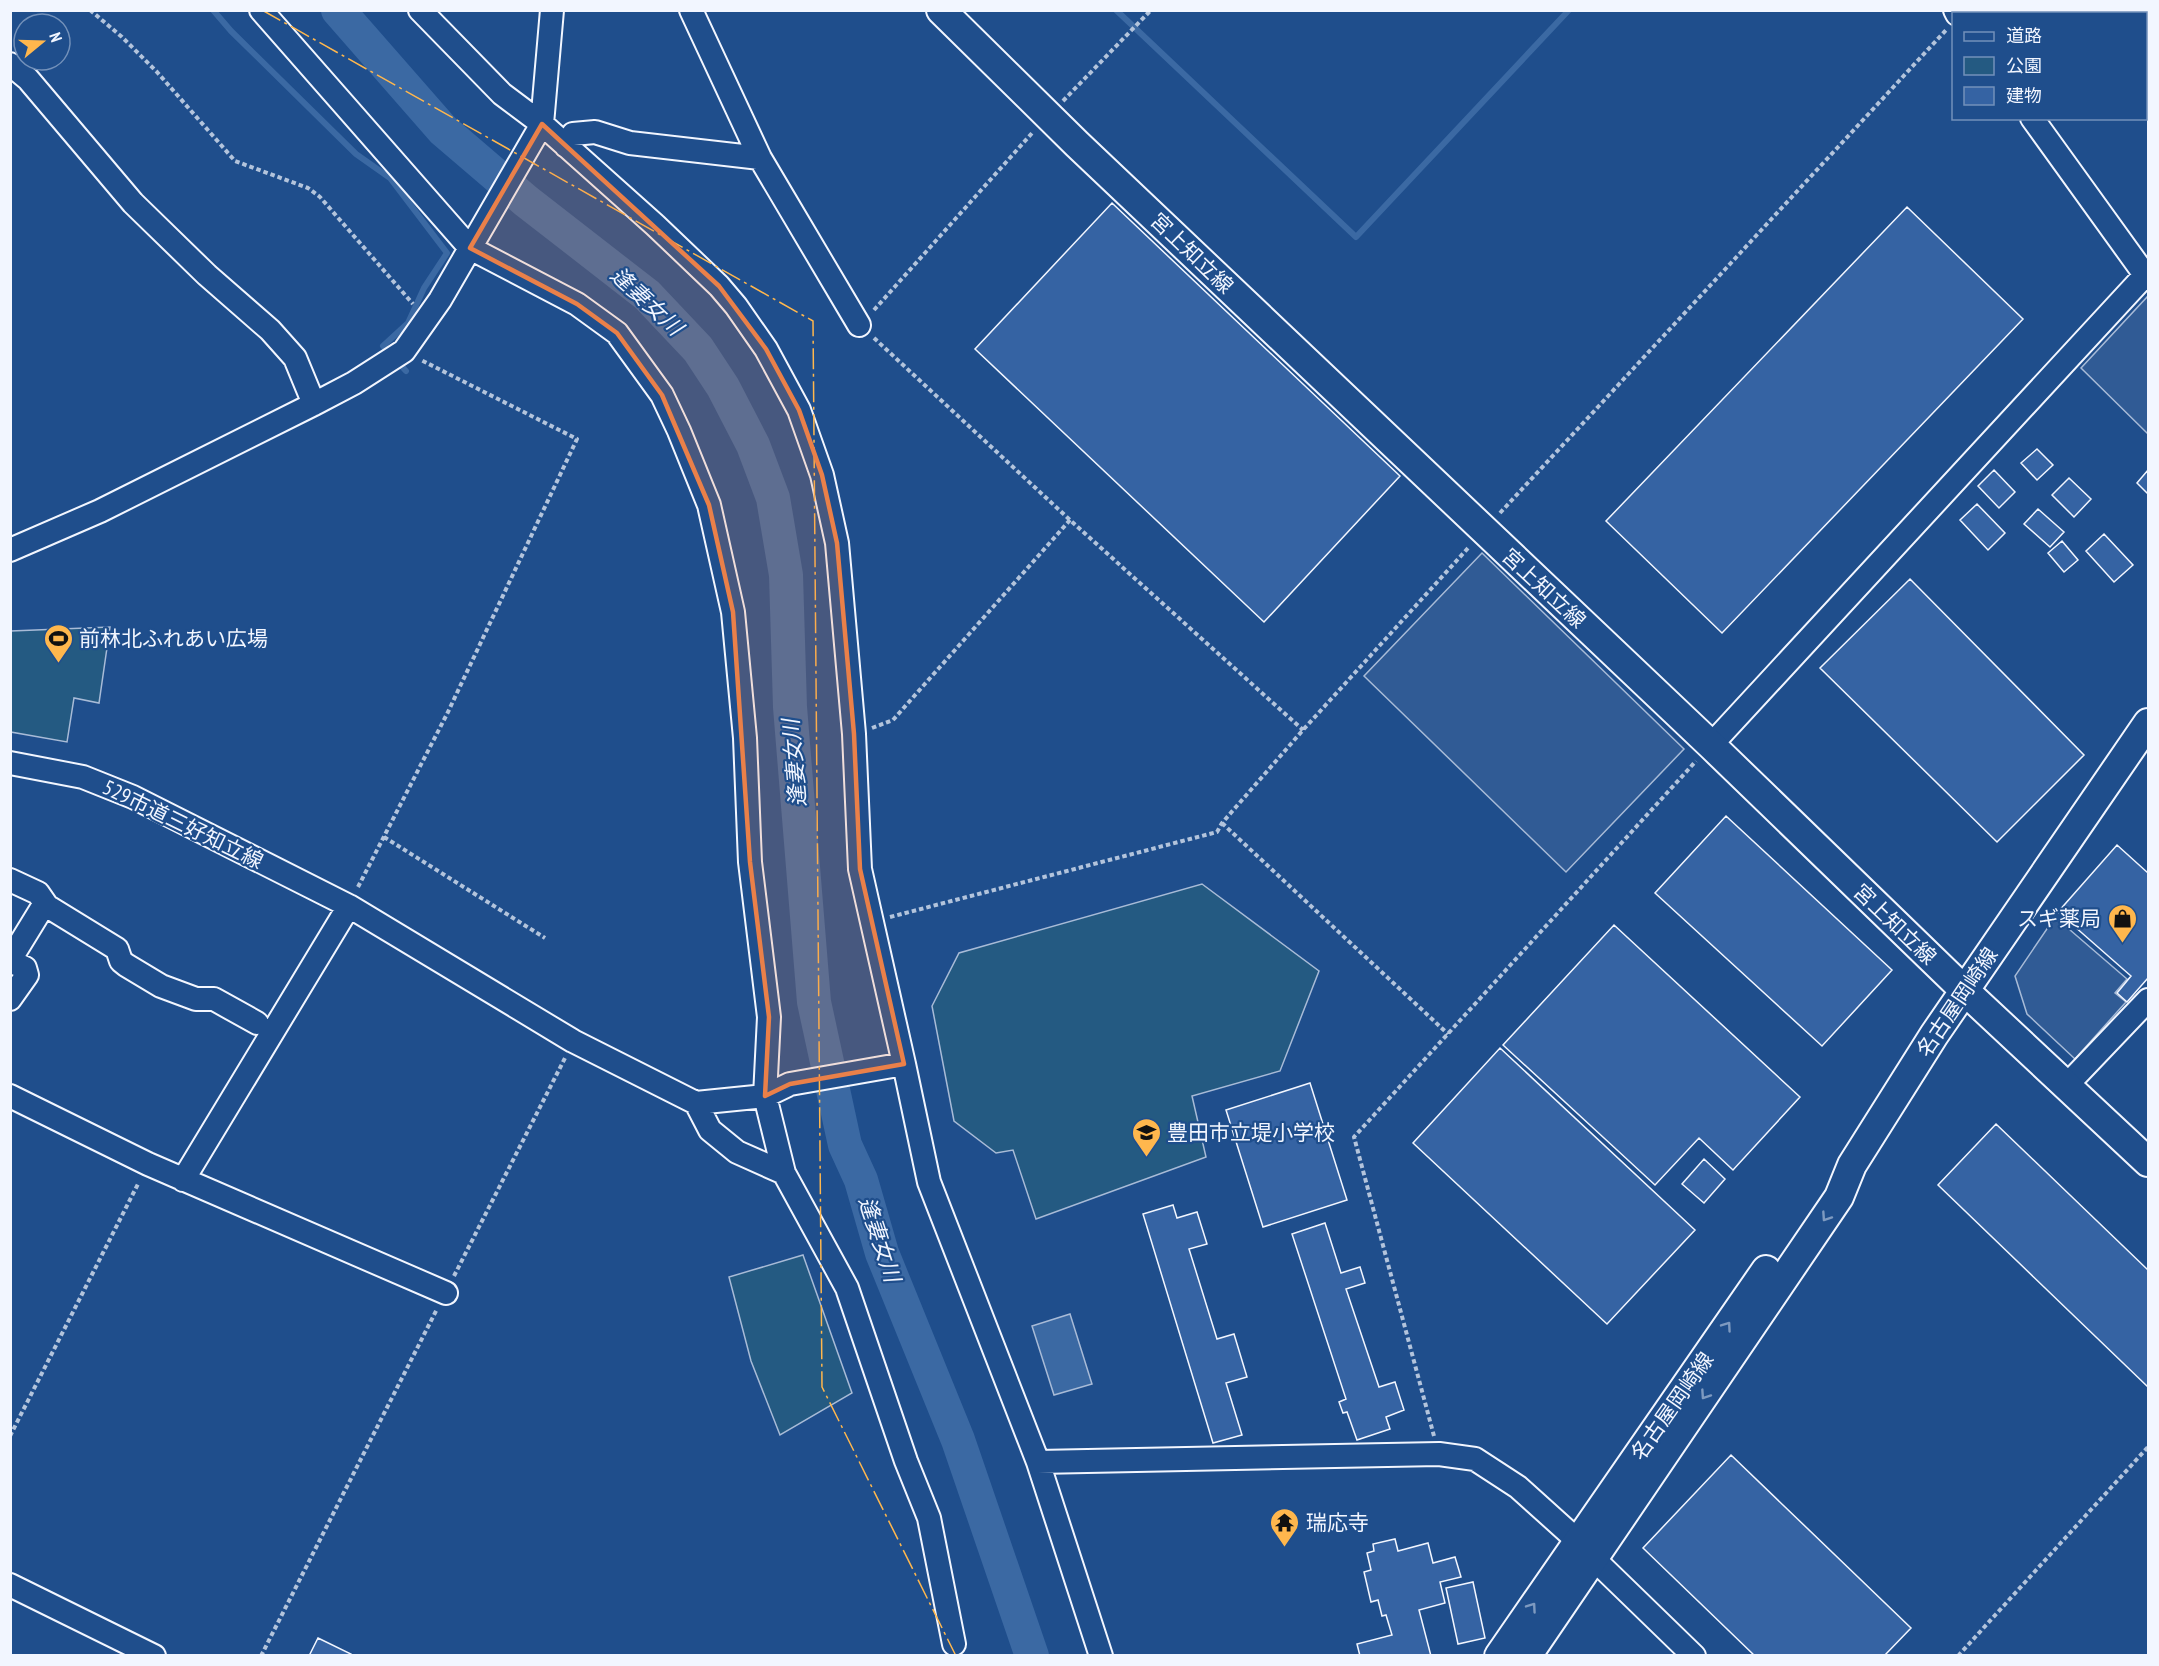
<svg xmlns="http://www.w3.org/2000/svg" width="2159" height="1666" font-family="'PT Sans Narrow','Noto Sans JP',sans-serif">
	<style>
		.green { fill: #245a82; stroke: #a8bbd7; stroke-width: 1.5 }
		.parking { fill: #305b95; stroke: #a8bbd7; stroke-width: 1.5 }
		.water { fill: #3b69a3; stroke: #a8bbd7; stroke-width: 1.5 }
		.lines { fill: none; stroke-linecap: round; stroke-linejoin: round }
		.stream { stroke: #3b69a3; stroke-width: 6 }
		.river { stroke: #3b69a3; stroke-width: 34 }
		.building { fill: #3563a3; stroke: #f2f6ff; stroke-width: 1.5 }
		.minor-casing { stroke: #f2f6ff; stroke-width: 26 }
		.major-casing { stroke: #f2f6ff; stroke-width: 32 }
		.path { stroke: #b3c4dc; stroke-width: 4; stroke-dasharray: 4.5 3; stroke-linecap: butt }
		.minor { stroke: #1f4e8c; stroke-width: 22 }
		.major { stroke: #1f4e8c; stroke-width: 28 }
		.power { stroke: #ffb74d; stroke-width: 1.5; stroke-dasharray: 21 4.5 3 4.5; stroke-linecap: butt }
		.oneway { stroke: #7e9ac0 }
		.marked { fill: #ea8049; fill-opacity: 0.2; stroke: #ea8049; stroke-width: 4.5; stroke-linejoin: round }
		.labels { text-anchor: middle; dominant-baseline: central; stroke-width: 4.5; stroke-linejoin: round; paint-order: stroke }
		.street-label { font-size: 21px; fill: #f2f6ff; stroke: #1f4e8c }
		.poi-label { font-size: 21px; fill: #f2f6ff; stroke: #1f4e8c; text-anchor: start }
		.water-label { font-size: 22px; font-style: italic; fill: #f2f6ff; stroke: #1f4e8c }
	</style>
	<rect width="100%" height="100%" fill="#1f4e8c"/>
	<path class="green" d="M110 627 99 703 74 698 67 742 11 732V631Z
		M1202 884 1319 971 1280 1071 1192 1096 1206 1157 1036 1219 1013 1150 996 1153 954 1121 932 1006 959 953Z
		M803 1255 852 1393 780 1435 751 1361 729 1277Z"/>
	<path class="parking" d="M2148 296V434L2081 368Z
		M1482 553 1684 749 1566 872 1364 676Z
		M2055 917 2127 979 2115 993 2126 1002 2075 1059 2027 1014 2015 976Z"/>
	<path class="water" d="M1070 1314 1092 1384 1054 1395 1032 1326Z"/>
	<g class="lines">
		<path class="stream" d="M213 10 231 31 356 154 390 178 447 253 424 288 408 323 383 346 406 371
			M1116 10 1356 237 1569 10"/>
		<path class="river" d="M338 10 443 130 526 201 647 295 698 349 723 387 753 445 773 498 786 575 790 707 814 1002 845 1145 861 1180 882 1253 958 1440 1032 1656"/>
	</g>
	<path class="building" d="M1112 203 1400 476 1264 622 975 349Z
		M1907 207 2023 319 1722 633 1606 521Z
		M2037 449 2053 465 2037 480 2021 463Z
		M1994 470 2015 492 1999 508 1978 486Z
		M2148 470V494L2137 483Z
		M2069 478 2091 499 2074 517 2052 495Z
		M1977 504 2005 533 1988 550 1960 520Z
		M2038 509 2064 532 2050 547 2024 524Z
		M2104 534 2133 565 2114 582 2086 551Z
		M2062 541 2078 560 2064 572 2048 553Z
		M1910 579 2084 755 1997 842 1820 668Z
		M1726 816 1892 970 1822 1046 1655 893Z
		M2117 845 2148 873V978L2127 1002 2117 993 2131 976 2058 912Z
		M1614 925 1800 1097 1733 1170 1699 1138 1655 1185 1503 1045Z
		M1500 1048 1695 1230 1607 1324 1413 1143Z
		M1310 1083 1347 1200 1263 1227 1226 1110Z
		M1996 1124 2148 1270V1387L1938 1185Z
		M1704 1159 1725 1179 1704 1203 1682 1184Z
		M1173 1205 1177 1218 1197 1212 1207 1244 1189 1249 1217 1339 1234 1334 1247 1377 1226 1383 1242 1435 1213 1443 1143 1214Z
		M1325 1223 1341 1273 1360 1267 1365 1283 1346 1289 1379 1387 1395 1382 1404 1410 1386 1417 1390 1429 1357 1440 1347 1412 1343 1413 1339 1402 1346 1399 1292 1234Z
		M1731 1455 1911 1628 1884 1656H1755L1643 1548Z
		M1395 1539 1398 1551 1428 1543 1433 1563 1455 1557 1461 1577 1440 1582 1445 1603 1419 1610 1431 1656H1360L1357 1644 1392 1635 1386 1615 1382 1616 1378 1600 1371 1602 1364 1572 1371 1570 1367 1553 1374 1551 1373 1544Z
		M1473 1582 1485 1638 1458 1644 1446 1588Z
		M318 1638 351 1654 350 1656H309Z"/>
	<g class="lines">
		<defs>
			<path id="minor" d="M261 10 470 248 577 304 617 333 662 395 679 431 709 505 733 612 745 738 750 862 769 1017 765 1096 784 1173 847 1288 906 1461 929 1518 954 1644
				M420 10 502 94 542 124 655 225 719 286 736 306 766 349 799 410 822 475 837 543 854 734 860 869 904 1064
				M691 10 760 158 859 325
				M1955 10 1957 14
				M10 64 28 79 133 203 207 275 270 330 295 358 314 404
				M2032 118 2148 279
				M566 146 573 134 595 132 630 143 760 158
				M10 550 100 511 314 404 354 383 404 351 440 300 542 124 552 10
				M1711 745 2148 272
				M10 763 83 777 133 797 349 906 573 1041 696 1103 765 1096 790 1084 904 1064 929 1182 1038 1462 1101 1656
				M10 880 38 893 47 906 117 949 121 961 126 965 161 986 196 999H214L257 1023
				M10 960 45 903
				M10 961 25 968 27 975 10 999
				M2066 1086 2148 1000
				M10 1096 148 1164 446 1293
				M696 1103 710 1130 737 1152 784 1173
				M183 1180 349 906
				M1038 1462 1439 1454 1475 1459 1518 1487 1578 1541 1594 1559 1694 1656
				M10 1585 154 1656"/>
			<path id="major" d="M941 10 1077 144 1711 745 1964 990 2148 1162
				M1499 1656 1766 1270
				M1527 1656 1839 1197 1852 1165 1934 1035 2148 723"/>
		</defs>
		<use href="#minor" class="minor-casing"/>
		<use href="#major" class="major-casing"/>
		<path class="path" d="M90 10 122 37 157 72 235 161 308 188 320 197 413 304
			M1063 101 1151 10
			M874 310 1033 132
			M874 338 1070 520 1303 730
			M1500 513 1947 29
			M872 728 893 720 1070 520
			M1222 823 1448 1034
			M384 837 545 938
			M358 887 447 714 577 439 421 360
			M890 917 1217 832 1222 823 1303 730 1469 547
			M454 1276 565 1058
			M10 1436 139 1182
			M1434 1436 1354 1137 1696 761
			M261 1656 437 1309
			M1958 1656 2148 1447"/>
		<use href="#minor" class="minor"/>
		<use href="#major" class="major"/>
		<path class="power" d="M262 10 813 321 822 1387 956 1656"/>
	</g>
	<defs><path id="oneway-chevron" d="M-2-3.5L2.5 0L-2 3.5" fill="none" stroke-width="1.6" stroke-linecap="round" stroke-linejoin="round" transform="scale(1.5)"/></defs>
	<g class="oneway">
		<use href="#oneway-chevron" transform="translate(1826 1217) rotate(124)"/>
		<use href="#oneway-chevron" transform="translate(1727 1326) rotate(-55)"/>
		<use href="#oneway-chevron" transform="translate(1705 1395) rotate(124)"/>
		<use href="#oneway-chevron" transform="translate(1532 1607) rotate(-55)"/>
	</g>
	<path class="marked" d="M542 124 719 286 766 349 799 410 822 475 837 543 854 734 860 869 904 1064 790 1084 765 1096 769 1017 750 862 733 612 709 505 662 395 617 333 577 304 470 248Z"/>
	<defs>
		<symbol id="stadium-pin" viewBox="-11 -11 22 30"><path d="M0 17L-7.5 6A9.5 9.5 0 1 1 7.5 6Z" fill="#ffb74d" stroke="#1f4e8c"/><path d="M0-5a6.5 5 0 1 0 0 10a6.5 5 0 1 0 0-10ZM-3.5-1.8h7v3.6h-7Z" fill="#111"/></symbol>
		<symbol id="shop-pin" viewBox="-11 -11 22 30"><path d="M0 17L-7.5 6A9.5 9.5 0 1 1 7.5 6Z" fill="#ffb74d" stroke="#1f4e8c"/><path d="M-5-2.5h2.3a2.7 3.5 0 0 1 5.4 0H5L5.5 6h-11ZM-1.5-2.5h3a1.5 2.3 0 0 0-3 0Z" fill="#111"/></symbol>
		<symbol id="school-pin" viewBox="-11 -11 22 30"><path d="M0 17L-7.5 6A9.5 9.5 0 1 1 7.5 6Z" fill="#ffb74d" stroke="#1f4e8c"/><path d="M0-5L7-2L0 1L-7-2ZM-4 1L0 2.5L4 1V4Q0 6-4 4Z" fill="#111"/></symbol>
		<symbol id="temple-pin" viewBox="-11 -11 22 30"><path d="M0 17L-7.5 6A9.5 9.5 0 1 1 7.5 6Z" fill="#ffb74d" stroke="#1f4e8c"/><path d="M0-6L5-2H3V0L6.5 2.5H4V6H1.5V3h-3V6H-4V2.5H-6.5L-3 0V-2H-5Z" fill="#111"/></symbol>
	</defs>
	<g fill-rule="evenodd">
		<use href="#stadium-pin" x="42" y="622" width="33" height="45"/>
		<use href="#shop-pin" x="2106" y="902" width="33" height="45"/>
		<use href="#school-pin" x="1130" y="1116" width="33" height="45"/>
		<use href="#temple-pin" x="1268" y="1506" width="33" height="45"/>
	</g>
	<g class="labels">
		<g class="street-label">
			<text transform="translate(1192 253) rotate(44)">宮上知立線</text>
			<text transform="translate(1544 588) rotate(43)">宮上知立線</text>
			<text transform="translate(183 824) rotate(26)">529市道三好知立線</text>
			<text transform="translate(1895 924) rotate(44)">宮上知立線</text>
			<text transform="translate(1957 1002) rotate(-56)">名古屋岡崎線</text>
			<text transform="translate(1672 1406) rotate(-55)">名古屋岡崎線</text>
		</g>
		<g class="poi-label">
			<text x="79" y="638">前林北ふれあい広場</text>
			<text x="2101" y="918" text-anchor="end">スギ薬局</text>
			<text x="1167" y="1132">豊田市立堤小学校</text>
			<text x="1306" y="1522">瑞応寺</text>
		</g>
		<g class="water-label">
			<text transform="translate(647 301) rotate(43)">逢妻女川</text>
			<text transform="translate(794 763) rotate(-95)">逢妻女川</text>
			<text transform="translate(880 1239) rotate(72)">逢妻女川</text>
		</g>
	</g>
	<rect width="2159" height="1666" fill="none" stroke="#f2f6ff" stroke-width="24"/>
	<rect x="1952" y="12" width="195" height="108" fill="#1f4e8c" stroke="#7391ba" stroke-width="1.5"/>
	<rect x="1964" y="32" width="30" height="9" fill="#1f4e8c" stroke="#7391ba" stroke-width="1.5"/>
	<text x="2006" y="42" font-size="18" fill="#f2f6ff">道路</text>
	<rect x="1964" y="57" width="30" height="18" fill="#245a82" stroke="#7391ba" stroke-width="1.5"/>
	<text x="2006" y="72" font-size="18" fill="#f2f6ff">公園</text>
	<rect x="1964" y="87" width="30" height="18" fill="#3563a3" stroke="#7391ba" stroke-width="1.5"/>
	<text x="2006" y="102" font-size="18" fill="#f2f6ff">建物</text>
	<g transform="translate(42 42) rotate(71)"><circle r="28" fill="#1f4e8c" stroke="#7391ba" stroke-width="1.5"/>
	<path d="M0-4.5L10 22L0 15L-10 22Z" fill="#ffb74d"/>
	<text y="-9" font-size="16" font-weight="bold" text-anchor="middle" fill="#f2f6ff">N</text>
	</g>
</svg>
